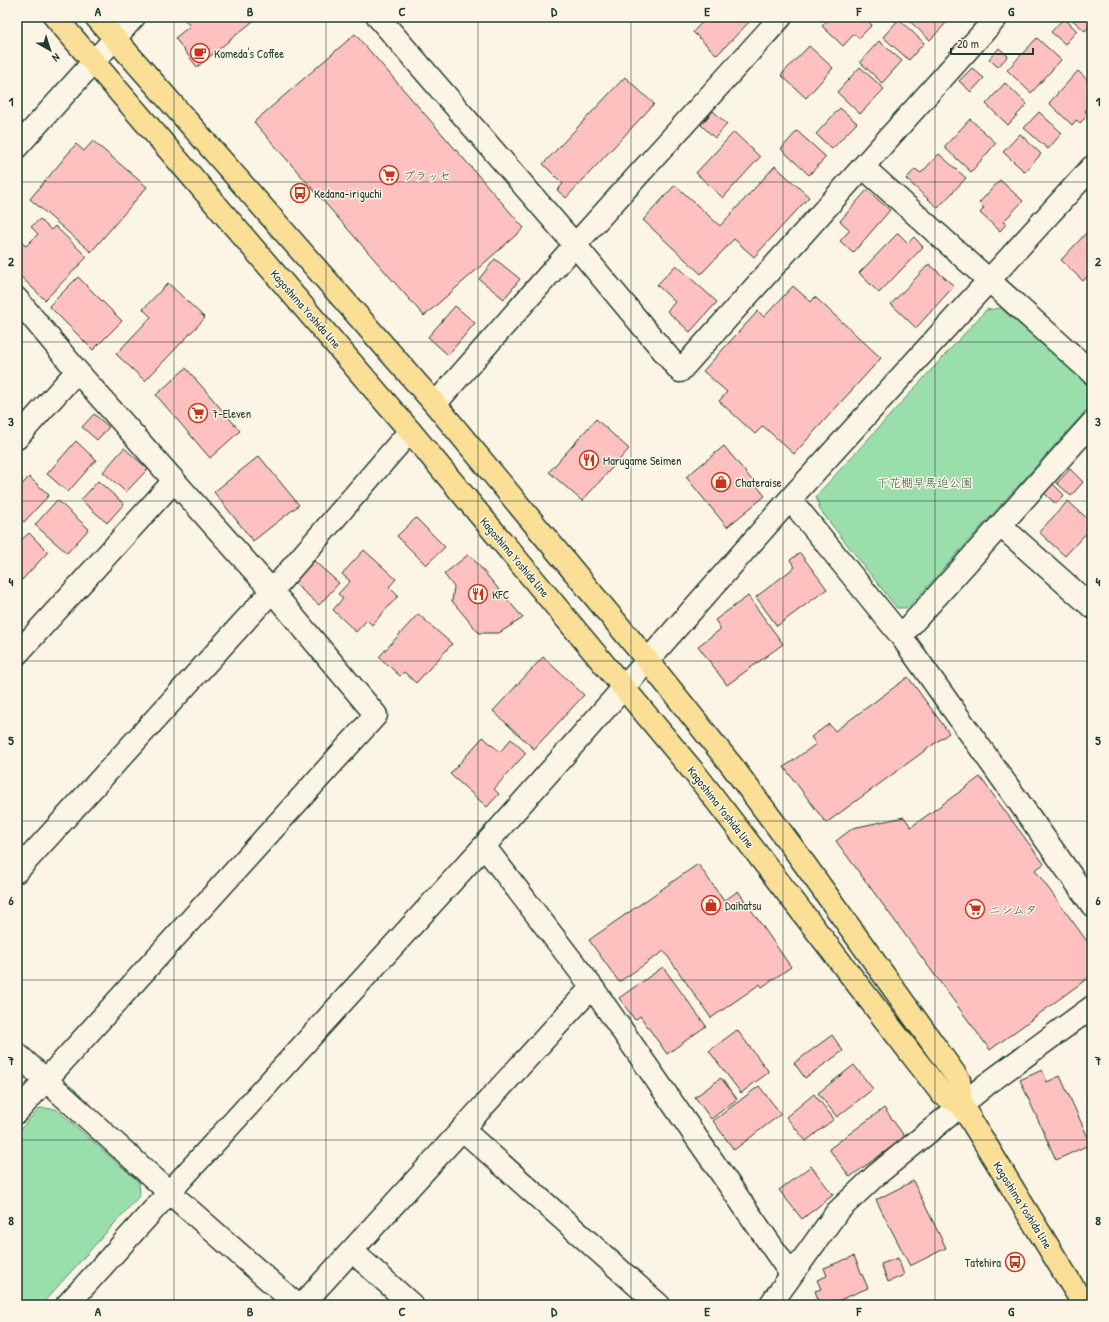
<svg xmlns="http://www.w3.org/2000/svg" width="1109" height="1322" font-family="'Patrick Hand','Klee One',sans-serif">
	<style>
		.green { fill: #9adfab; stroke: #5c8e70 }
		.building { fill: #fec1bf; stroke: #1f3d34 }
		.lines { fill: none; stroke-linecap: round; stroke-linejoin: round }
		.street-casing { stroke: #1f3d34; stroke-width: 25 }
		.secondary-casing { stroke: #1f3d34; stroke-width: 25 }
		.primary-casing { stroke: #1f3d34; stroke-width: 25 }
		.street { stroke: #fcf5e5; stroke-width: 22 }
		.secondary { stroke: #fcf5e5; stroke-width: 22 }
		.primary { stroke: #fbdf96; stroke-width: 22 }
		.grid { fill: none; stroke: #1f3d34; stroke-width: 1; stroke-opacity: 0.55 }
		.labels { text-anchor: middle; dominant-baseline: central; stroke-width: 3; stroke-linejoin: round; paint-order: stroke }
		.poi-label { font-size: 12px; fill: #1f3d34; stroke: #fcf5e5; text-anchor: start }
		.street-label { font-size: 12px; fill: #1f3d34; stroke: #fcf5e5 }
		.park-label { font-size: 12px; fill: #385d4c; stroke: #fcf5e5 }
		.neatline { fill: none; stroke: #1f3d34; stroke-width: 1.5 }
		.grid-label { font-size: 13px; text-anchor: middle; font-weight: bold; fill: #1f3d34 }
	</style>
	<rect width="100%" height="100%" fill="#fcf5e5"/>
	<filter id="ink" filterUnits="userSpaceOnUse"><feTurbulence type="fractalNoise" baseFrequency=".025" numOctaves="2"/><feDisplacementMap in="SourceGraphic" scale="8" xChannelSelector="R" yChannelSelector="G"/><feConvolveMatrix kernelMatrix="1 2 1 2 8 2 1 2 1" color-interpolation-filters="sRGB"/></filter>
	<g filter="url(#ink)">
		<path class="green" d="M1000 308 1092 384V404L908 608H897L820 510 816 496 986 310Z
			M40 1108 56 1109 139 1182 140 1195 41 1305H17V1133Z"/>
		<path class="building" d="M186 17H258L197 67 175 38 190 26 184 19Z
			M707 17H754L717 55 693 32Z
			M830 17H863L872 25 859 38 854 34 843 46 822 26Z
			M905 17H942L947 22 930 40Z
			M1069 17H1092V23L1085 31Z
			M1064 18 1077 31 1065 44 1051 32Z
			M899 19 924 43 909 60 883 37Z
			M355 34 524 228 424 316 254 122Z
			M1037 38 1061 60 1031 93 1007 70Z
			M879 41 902 61 882 83 860 62Z
			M809 46 833 68 806 98 781 75Z
			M999 48 1008 56 998 67 989 59Z
			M860 67 884 89 860 114 837 92Z
			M972 68 984 78 971 92 959 81Z
			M1078 71 1092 84V103L1085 111 1088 115 1080 123 1076 120 1072 125 1049 103Z
			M625 77 654 104 566 198 557 190 563 184 543 164Z
			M1005 83 1027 104 1008 125 986 104Z
			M840 108 857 123 832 149 816 134Z
			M713 111 727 124 715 138 701 125Z
			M1039 112 1062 133 1048 149 1024 128Z
			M970 119 996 143 971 172 944 147Z
			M797 131 826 157 809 175 781 149Z
			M734 132 760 157 723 198 696 173Z
			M1020 134 1041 154 1025 172 1003 152Z
			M93 141 147 187 91 252 30 199 76 144 84 151Z
			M939 154 966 178 938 208 906 179 915 169 921 173Z
			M775 166 809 197 754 257 734 239 701 274 643 220 675 185 720 226Z
			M1000 180 1023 201 1003 222 1006 224 1000 231 980 213 984 208 979 203Z
			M867 190 890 210 853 253 840 241 850 230 840 221Z
			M40 219 51 230 55 226 87 257 45 300 17 273V265L19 262 17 260V239L26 246 38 234 31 227Z
			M1089 230 1092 233V271L1083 281 1061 260Z
			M898 233 908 243 914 237 923 247 879 293 859 273Z
			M495 259 520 279 504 299 479 279Z
			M929 264 954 286 916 328 891 304Z
			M676 265 717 302 690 332 667 311 675 302 657 285Z
			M78 277 122 321 93 350 49 306Z
			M168 283 205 318 145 381 116 354 151 317 143 309Z
			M793 286 811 302 815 297 881 358 794 454 763 426 755 434 719 401 727 392 703 371 758 311 764 317Z
			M455 306 475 323 448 355 428 337Z
			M186 368 240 431 210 458 156 395Z
			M94 414 109 427 97 440 82 427Z
			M596 419 629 449 582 501 549 472Z
			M76 441 96 460 68 492 47 474Z
			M724 446 765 496 727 527 686 477Z
			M124 448 148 469 126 492 103 472Z
			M259 456 299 505 253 541 214 492Z
			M1070 469 1083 482 1071 496 1057 483Z
			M29 477 49 495 24 522 17 516V490Z
			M98 481 124 504 107 523 81 500Z
			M1053 484 1064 495 1056 504 1044 493Z
			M57 500 89 529 67 553 35 525Z
			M1068 501 1092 523V527L1065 556 1039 532Z
			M416 518 445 547 426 565 397 536Z
			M29 533 48 552 22 580 17 575V544Z
			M364 550 396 579 389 587 398 596 372 625 367 620 356 632 333 610 343 598 338 594 350 581 342 574Z
			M800 553 827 589 777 626 756 597 795 567 790 560Z
			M469 554 523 618 499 633H479L452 601 454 587 444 574Z
			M314 561 339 583 319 605 294 583Z
			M748 596 783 644 727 685 698 646 721 629 715 620Z
			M418 614 452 644 416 683 404 672 400 676 379 657Z
			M543 657 584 695 534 749 493 711Z
			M908 677 949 733 826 823 784 767 816 744 811 737 829 724 835 731Z
			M483 737 500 752 511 739 526 753 494 789 499 794 487 807 450 774Z
			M980 777 1044 864 1035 870 1092 948V975L990 1050 836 841 853 828 904 817 911 827Z
			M698 864 724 901 738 891 791 967 762 987 760 984 711 1018 664 951 619 982 589 940Z
			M663 967 706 1026 667 1054 640 1016 635 1020 619 998Z
			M737 1030 769 1072 741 1093 709 1051Z
			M832 1035 843 1051 805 1078 794 1063Z
			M854 1065 873 1089 837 1117 818 1093Z
			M1042 1070 1047 1082 1060 1076 1091 1144 1056 1160 1020 1080Z
			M721 1078 737 1099 711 1119 695 1097Z
			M759 1086 781 1114 734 1150 713 1121Z
			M814 1094 834 1119 806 1141 786 1117Z
			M884 1108 905 1137 850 1177 829 1149Z
			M811 1166 833 1195 802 1219 779 1190Z
			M913 1181 946 1248 910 1266 876 1200Z
			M854 1256 868 1288 828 1305H820L815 1291 821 1289 817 1280 827 1276 824 1268Z
			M898 1258 904 1275 888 1282 881 1264Z"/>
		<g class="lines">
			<defs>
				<path id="street" d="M378 17 575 245 680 371 997 17
					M863 167 1092 373
					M17 299 77 371 272 591 376 715 17 1112
					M435 404 575 245 781 17
					M17 438 77 371
					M790 499 901 636 1092 905
					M1001 526 1092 607
					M901 636 1092 423
					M17 654 174 481
					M484 846 592 987 791 1274
					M17 871 272 591 410 431
					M17 1054 169 1192 297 1305
					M462 1129 659 1305
					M352 1251 412 1305
					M67 1305 484 846 790 499 1092 167
					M302 1305 592 987
					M770 1305 837 1212 875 1176 987 1084 1092 1007"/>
				<path id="secondary" d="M17 147 134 17"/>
				<path id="primary" d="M55 17 410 431 698 777 942 1094 961 1104
					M96 17 435 404 648 661 732 766 796 852 959 1080 961 1104 1084 1305"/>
			</defs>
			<use href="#street" class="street-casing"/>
			<use href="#secondary" class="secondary-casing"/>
			<use href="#primary" class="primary-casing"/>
			<use href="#street" class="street"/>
			<use href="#secondary" class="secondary"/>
			<use href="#primary" class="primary"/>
		</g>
	</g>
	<path class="grid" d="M174 17V1305M326 17V1305M478 17V1305M631 17V1305M783 17V1305M935 17V1305M17 182H1092M17 342H1092M17 501H1092M17 661H1092M17 821H1092M17 980H1092M17 1140H1092"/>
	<defs>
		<symbol id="cafe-ring" viewBox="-11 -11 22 22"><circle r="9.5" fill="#fcf5e5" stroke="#c8321e" stroke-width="1.5"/><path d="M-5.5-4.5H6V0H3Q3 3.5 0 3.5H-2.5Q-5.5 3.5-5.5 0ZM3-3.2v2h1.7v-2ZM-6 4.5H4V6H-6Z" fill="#c8321e"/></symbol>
		<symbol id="supermarket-ring" viewBox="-11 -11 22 22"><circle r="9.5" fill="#fcf5e5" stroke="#c8321e" stroke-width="1.5"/><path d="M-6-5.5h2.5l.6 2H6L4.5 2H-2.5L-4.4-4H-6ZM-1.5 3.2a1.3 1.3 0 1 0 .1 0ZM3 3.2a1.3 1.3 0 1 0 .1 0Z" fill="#c8321e"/></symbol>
		<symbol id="bus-ring" viewBox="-11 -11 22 22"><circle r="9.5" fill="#fcf5e5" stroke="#c8321e" stroke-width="1.5"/><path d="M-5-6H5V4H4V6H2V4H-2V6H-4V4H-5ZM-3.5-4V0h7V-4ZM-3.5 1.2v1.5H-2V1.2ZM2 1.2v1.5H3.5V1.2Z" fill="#c8321e"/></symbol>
		<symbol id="restaurant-ring" viewBox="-11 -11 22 22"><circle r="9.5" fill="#fcf5e5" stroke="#c8321e" stroke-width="1.5"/><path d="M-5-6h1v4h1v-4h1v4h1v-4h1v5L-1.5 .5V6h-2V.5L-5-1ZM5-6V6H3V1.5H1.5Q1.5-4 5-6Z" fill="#c8321e"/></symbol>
		<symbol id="shop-ring" viewBox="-11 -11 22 22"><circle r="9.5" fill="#fcf5e5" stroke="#c8321e" stroke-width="1.5"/><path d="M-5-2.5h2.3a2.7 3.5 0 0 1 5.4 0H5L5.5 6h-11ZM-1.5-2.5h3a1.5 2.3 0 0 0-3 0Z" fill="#c8321e"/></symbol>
	</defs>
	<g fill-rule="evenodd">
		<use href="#cafe-ring" x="189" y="42" width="22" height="22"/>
		<use href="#supermarket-ring" x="378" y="164" width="22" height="22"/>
		<use href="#bus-ring" x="289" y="182" width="22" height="22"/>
		<use href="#supermarket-ring" x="187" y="402" width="22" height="22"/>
		<use href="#restaurant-ring" x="578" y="449" width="22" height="22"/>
		<use href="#shop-ring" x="710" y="471" width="22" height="22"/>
		<use href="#restaurant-ring" x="467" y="583" width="22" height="22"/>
		<use href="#shop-ring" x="700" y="894" width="22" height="22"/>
		<use href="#supermarket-ring" x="964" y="898" width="22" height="22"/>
		<use href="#bus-ring" x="1004" y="1251" width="22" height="22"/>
	</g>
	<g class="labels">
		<g class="poi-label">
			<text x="214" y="53">Komeda's Coffee</text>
			<text x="403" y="175">プラッセ</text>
			<text x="314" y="193">Kedana-iriguchi</text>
			<text x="212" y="413">7-Eleven</text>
			<text x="603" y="460">Marugame Seimen</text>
			<text x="735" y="482">Chateraise</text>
			<text x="492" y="594">KFC</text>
			<text x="725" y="905">Daihatsu</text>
			<text x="989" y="909">ニシムタ</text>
			<text x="1001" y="1262" text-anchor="end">Tatehira</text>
		</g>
		<g class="street-label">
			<text transform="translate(306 309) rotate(49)">Kagoshima Yoshida line</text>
			<text transform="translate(515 557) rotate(50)">Kagoshima Yoshida line</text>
			<text transform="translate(721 807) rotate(52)">Kagoshima Yoshida line</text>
			<text transform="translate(1023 1205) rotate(58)">Kagoshima Yoshida line</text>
		</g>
		<g class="park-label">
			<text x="925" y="482">下花棚早馬迫公園</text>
		</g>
	</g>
	<rect width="1109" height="1322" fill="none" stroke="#fcf5e5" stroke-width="44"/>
	<g transform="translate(50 50) rotate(141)" stroke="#fcf5e5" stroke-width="3" paint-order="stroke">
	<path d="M0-3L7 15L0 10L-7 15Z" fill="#1f3d34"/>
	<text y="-6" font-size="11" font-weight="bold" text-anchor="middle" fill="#1f3d34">N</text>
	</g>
	<path d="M951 48v6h82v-6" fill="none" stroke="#1f3d34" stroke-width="2"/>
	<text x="957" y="48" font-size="12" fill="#1f3d34" stroke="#fcf5e5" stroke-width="3" paint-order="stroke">20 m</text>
	<rect x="22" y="22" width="1065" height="1278" class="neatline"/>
	<g class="grid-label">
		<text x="98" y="16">A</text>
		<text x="250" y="16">B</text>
		<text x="402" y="16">C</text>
		<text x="554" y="16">D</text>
		<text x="707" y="16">E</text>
		<text x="859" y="16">F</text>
		<text x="1011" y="16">G</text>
		<text x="11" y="106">1</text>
		<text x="1098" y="106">1</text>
		<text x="11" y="266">2</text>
		<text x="1098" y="266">2</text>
		<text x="11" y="426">3</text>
		<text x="1098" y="426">3</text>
		<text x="11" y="586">4</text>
		<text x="1098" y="586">4</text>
		<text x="11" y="745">5</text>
		<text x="1098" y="745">5</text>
		<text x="11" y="905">6</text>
		<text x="1098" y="905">6</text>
		<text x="11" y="1065">7</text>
		<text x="1098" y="1065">7</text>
		<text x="11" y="1225">8</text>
		<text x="1098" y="1225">8</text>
		<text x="98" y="1316">A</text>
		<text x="250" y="1316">B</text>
		<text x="402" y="1316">C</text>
		<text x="554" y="1316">D</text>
		<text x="707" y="1316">E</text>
		<text x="859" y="1316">F</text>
		<text x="1011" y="1316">G</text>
	</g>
</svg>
